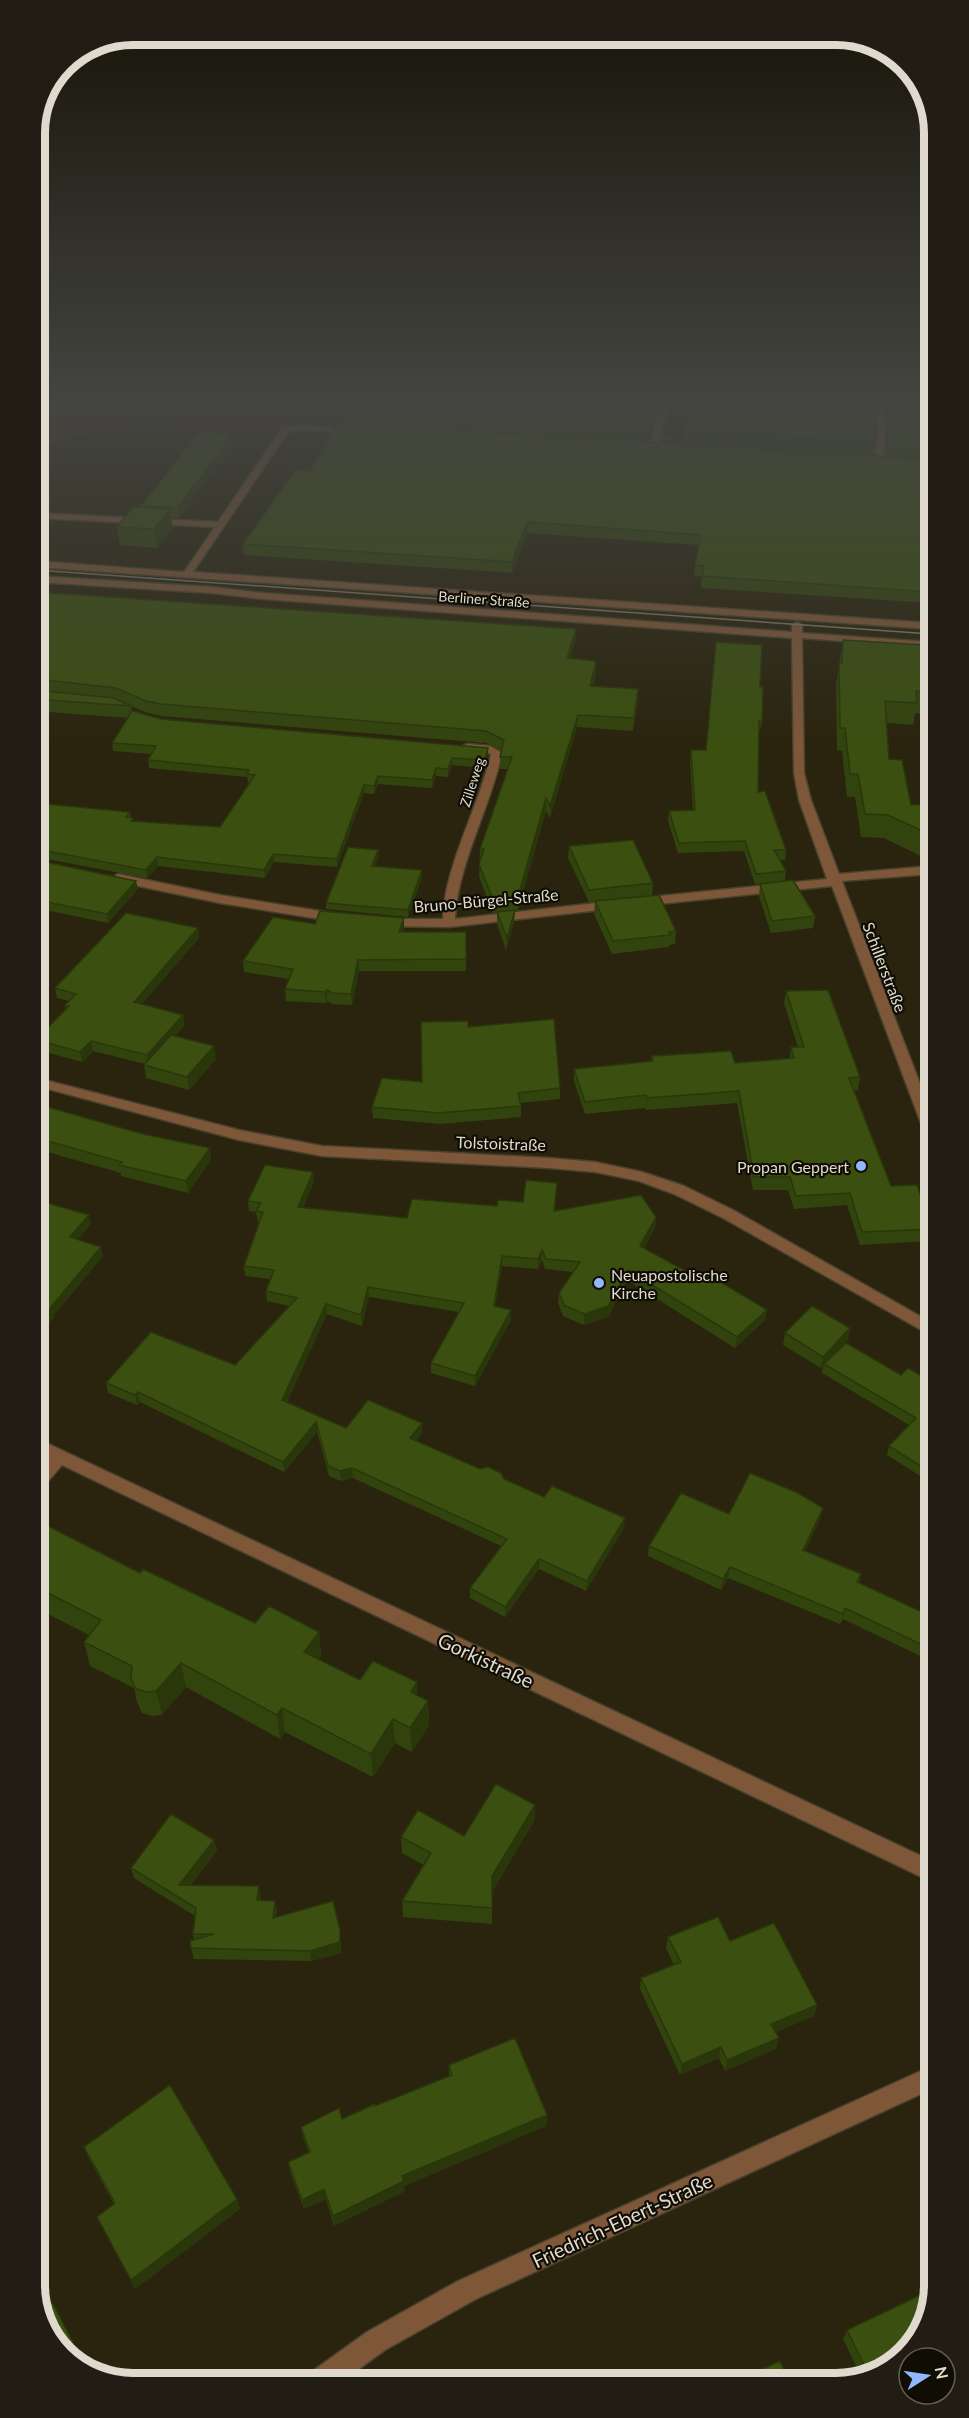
<svg xmlns="http://www.w3.org/2000/svg" width="969" height="2418" font-family="Lato,sans-serif">
	<style>
		.green { fill: #521f1d }
		.lines { fill: none; stroke-linecap: round; stroke-linejoin: round }
		.minor-casing { stroke: #47412d; stroke-width: 3 }
		.minor { fill: #7e5739; fill-rule: evenodd }
		.tram { stroke: #7d7866; stroke-width: 1.5 }
		.wall { fill: #32440e }
		.shaded-wall { fill: #29370b }
		.building { fill: #3a4f10; stroke: #29370b; stroke-width: 1.5 }
		.poi-dot { fill: #91b8fd; stroke: #100d05; stroke-width: 2 }
		.labels { text-anchor: middle; dominant-baseline: central; stroke-width: 4.5; stroke-linejoin: round; paint-order: stroke }
		.far-street-label { font-size: 14px; fill: #dfdacd; stroke: #100d05 }
		.street-label { font-size: 16px; fill: #dfdacd; stroke: #100d05 }
		.poi-label { font-size: 16px; fill: #dfdacd; stroke: #100d05; text-anchor: end }
		.near-street-label { font-size: 20px; fill: #dfdacd; stroke: #100d05 }
		.rim { fill: none; stroke: #dfdacd; stroke-width: 8 }
	</style>
	<rect width="100%" height="100%" fill="#2a240e"/>
	<path class="green" d="M35 406H324L314 420 262 433 139 426 64 438 72 439 35 447Z"/>
	<g class="lines">
		<defs>
			<path id="minor" d="M661 406H669L656 449 652 451 648 449Z
				M877 406H885L884 462 880 464 876 462Z
				M300 426 352 429 356 431 352 433 300 430 288 432 193 572 931 623V629L36 567V561L184 572 215 527 36 518V513L218 522 282 428Z
				M36 576 212 587 263 593 792 632V625L797 622 802 625V633L931 642V648L802 638 804 773 811 800 839 874 931 866V874L842 881 932 1115V1139L925 1134 832 886 640 906 634 902 640 898 827 879 799 800 794 773 792 638 263 599 212 593 36 582Z
				M468 744 490 746 502 753C491 806 457 866 455 919L614 901 620 905 618 908 449 927 380 926 378 923 380 920 384 919H443C444 867 479 807 491 754L484 751 464 749V745Z
				M118 874 220 895 339 914 345 918 339 922 220 903 114 881 112 878Z
				M37 1078 239 1130 322 1146 549 1158 595 1162 642 1172 684 1186 733 1210 932 1323V1336L723 1218 674 1194 639 1181 595 1172 549 1168 322 1156 239 1140 37 1086Z
				M38 1439 934 1862V1883L62 1465 44 1486 38 1488V1469L48 1458 38 1454Z
				M934 2065V2088L476 2299 385 2350 341 2382H306L310 2373 367 2332 458 2281Z"/>
		</defs>
		<use href="#minor" class="minor-casing"/>
		<use href="#minor" class="minor"/>
		<path class="tram" d="M36 570 931 634"/>
	</g>
	<path class="wall" d="M914 406H930L931 603 701 588 702 577 694 576 695 565 699 545 527 533 512 573 244 555 243 544 310 471 341 425V414L652 428 648 442 660 443V440L677 441 676 444H682L683 432 876 442 874 456H886L887 425 888 415 913 414Z
		M233 444 179 518 171 517 172 527 157 548 120 545 117 527 141 507V506Z
		M36 592 576 629 575 641 570 659 596 661V673L593 687 638 701 633 731 577 727 550 818 546 811 518 910H515L514 922 506 950 497 924V912L493 913 479 877 480 849 508 769H500V757L502 751 486 743 162 716 148 713 116 700 131 706 132 712 161 719 488 755 485 768 452 765 448 777 436 776 432 788 378 784 374 794 364 793 337 867 274 862 265 878 158 866 147 878 36 857V803L130 812 131 818H133V821L220 827 250 782H248L247 777 149 768 148 760 151 754 113 751 112 743 128 718 36 711Z
		M843 640 926 692 922 714 915 713 913 725 887 723 889 759 911 805 931 804V861L884 838 861 837 855 797H847L842 751 837 750 836 685Z
		M760 687 762 721 760 731H759L758 792 786 850 785 860H780L786 871 785 881 815 916 813 928 771 933 759 896 760 884H755L744 851 678 853 668 821 669 811 693 810 690 760 691 750H706Z
		M569 846 653 883 652 895 676 931 675 944 669 945V947L612 954 594 914 595 902H589L568 858Z
		M379 856 375 866 422 877 408 917 326 909V903Z
		M36 860 138 889 108 923 36 908Z
		M404 918V929L403 932H466V971H359L352 1005 332 1004 327 1001 326 1003 286 1001 285 989 289 979 244 972 243 961 315 924Z
		M198 928 199 938 142 1004 185 1025 175 1036 216 1059 189 1090 146 1078 144 1065 145 1064 93 1051 82 1062 38 1050 37 1039 66 1009 65 1005 69 1001 57 998 55 988Z
		M786 991 860 1077 858 1090H854L891 1186 932 1227 930 1241 860 1245 847 1205 794 1209 788 1190H753L737 1103 646 1110 645 1108 585 1114 574 1081V1069L651 1061 652 1056 735 1063 790 1058 791 1047H798L784 1003Z
		M468 1027 560 1088V1099L521 1103V1117L440 1124 373 1118 372 1107 422 1082Z
		M37 1104 143 1134 210 1148 211 1160 188 1193 121 1176V1173L37 1149Z
		M313 1172 314 1182 303 1208 407 1218 497 1206 523 1202 557 1183 555 1211 656 1217 655 1227 644 1248 765 1320 735 1348 627 1280 608 1317 584 1325 563 1316 558 1303 559 1293 573 1272 545 1269 542 1260 538 1269 502 1266 495 1306 511 1320 475 1386 431 1373V1363L459 1312 369 1297 362 1326 327 1314 287 1402 346 1428 422 1433 416 1441 544 1497 624 1528 586 1591 539 1569 505 1617 470 1598V1588L501 1546 353 1478 341 1481 329 1476 317 1432 284 1472 140 1402 137 1405 108 1393 106 1383 235 1365 289 1306 267 1301 266 1291 270 1279 245 1276 244 1266 260 1222H258L256 1212 249 1211 248 1201Z
		M850 1328 848 1340 834 1354 901 1375 932 1382 933 1484 887 1455 889 1446 909 1425 822 1373 823 1366 821 1368 783 1345 785 1333Z
		M823 1508 820 1519 805 1551 861 1574 859 1583 933 1617V1662L843 1619 840 1624 728 1578 721 1590 648 1556 649 1546 729 1514Z
		M38 1534 140 1573 255 1623 319 1632 321 1656 319 1659 360 1680 417 1696 428 1701 429 1725 412 1752 395 1743 373 1777 285 1732 280 1739 186 1687 162 1715 152 1716 142 1713 137 1702 134 1688 90 1666 84 1642 89 1635 38 1609Z
		M535 1805 534 1821 492 1892V1924L403 1917 402 1901 424 1865 402 1853 401 1837 464 1836Z
		M214 1840 217 1851 190 1886 261 1897 260 1900 275 1901 277 1911 276 1917 341 1941V1953L311 1961 194 1959 191 1948 194 1940 193 1934 195 1916 134 1878 131 1868Z
		M668 1937 730 1941 817 2005 814 2016 776 2032V2049L725 2071 719 2058 680 2075 640 1989 641 1978 674 1965 666 1948Z
		M449 2065 547 2115 546 2126 404 2186 405 2191 334 2226 326 2199 304 2209 290 2172 288 2162 309 2153 303 2137 301 2127 342 2119 449 2076Z
		M84 2147 237 2199 240 2209 135 2289 97 2217 114 2204 88 2157Z
		M847 2330 914 2345 867 2378H862L843 2339Z"/>
	<path class="shaded-wall" d="M653 416 652 428 647 444 648 431Z
		M232 434 233 444 179 518 178 508Z
		M170 509 172 527 157 548 154 529Z
		M527 522V533L512 573V562Z
		M576 629 575 641 567 670V658Z
		M596 661V673L590 698V686Z
		M638 689V701L633 731 634 718Z
		M578 715 577 727 550 818V806Z
		M488 748V755L485 768V760Z
		M452 758V765L448 777V769Z
		M436 768V776L432 788V780Z
		M47 773 48 780 36 798V788Z
		M378 776V784L374 794V786Z
		M364 785V793L337 867V859Z
		M546 798V811L518 910V897Z
		M378 850 379 856 372 873V866Z
		M273 854 274 862 265 878 264 870Z
		M157 857 158 866 147 878 146 870Z
		M422 870V877L408 917V910Z
		M136 881 138 889 108 923 107 914Z
		M515 910 514 922 506 950 507 938Z
		M404 918V929L400 943 399 932Z
		M198 928 199 938 135 1012 134 1002Z
		M358 960 359 971 352 1005 351 994Z
		M327 990V1001L326 1003 325 992Z
		M183 1015 185 1025 149 1065 147 1055Z
		M91 1041 93 1051 82 1062 80 1052Z
		M214 1046 216 1059 189 1090 187 1077Z
		M210 1148 211 1160 188 1193 186 1181Z
		M313 1172 314 1182 299 1218 298 1207Z
		M89 1215 91 1224 72 1247 70 1237Z
		M656 1217 655 1227 639 1256 640 1246Z
		M101 1247 103 1257 54 1315 55 1317 37 1337V1324L51 1307Z
		M542 1250V1260L538 1269V1259Z
		M502 1256V1266L494 1316V1306Z
		M628 1270 627 1280 608 1317 584 1325V1314Z
		M368 1287 369 1297 362 1326 361 1315Z
		M326 1304 327 1314 283 1410 282 1400Z
		M511 1310V1320L475 1386V1376Z
		M767 1310 765 1320 735 1348 737 1337Z
		M850 1328 848 1340 821 1368 823 1357Z
		M138 1392 140 1402 137 1405 135 1395Z
		M316 1422 317 1432 284 1472 283 1462Z
		M422 1423V1433L411 1448 410 1438Z
		M352 1468 353 1478 341 1481 340 1471Z
		M823 1508 820 1519 801 1561 803 1550Z
		M625 1518 624 1528 586 1591 587 1581Z
		M539 1559V1569L505 1617V1607Z
		M730 1567 728 1578 721 1590 723 1579Z
		M319 1632 321 1656 307 1676 304 1652Z
		M181 1663 186 1687 162 1715 156 1691Z
		M417 1682 418 1706 411 1692Z
		M428 1701 429 1725 412 1752 410 1728Z
		M282 1708 285 1732 280 1739 277 1715Z
		M393 1719 395 1743 373 1777 371 1754Z
		M535 1805 534 1821 492 1892V1876Z
		M214 1840 217 1851 182 1896 179 1885Z
		M259 1886 261 1897 259 1911 257 1900Z
		M275 1901 277 1911 275 1928 273 1918Z
		M340 1930 341 1953 311 1961 310 1951Z
		M817 2005 814 2016 768 2035 771 2024Z
		M779 2038 776 2049 725 2071 727 2060Z
		M721 2047 719 2058 680 2075 682 2064Z
		M547 2115 546 2126 404 2186 405 2191 334 2226 333 2216 402 2176Z
		M324 2189 326 2199 304 2209 302 2200Z
		M237 2199 240 2209 135 2289 131 2280Z"/>
	<path class="building" d="M345 406H639L653 416 648 431 341 414Z
		M690 406H798L876 411V442L683 432Z
		M915 406H930V450L888 448V415L915 414Z
		M336 424 930 459 931 592 702 576 704 566 695 565 701 535 527 522 512 562 243 544 295 470 310 471Z
		M663 431 677 441 660 440Z
		M199 432 232 434 178 508 141 506Z
		M133 507 170 509 154 529 117 527Z
		M36 592 576 629 567 658 596 661 590 686 638 689 634 718 578 715 550 806 546 798 518 897 493 900 479 864 484 849H480L512 757H500L504 740 486 731 161 704 146 701 116 688 36 679Z
		M843 640 924 645 926 692 916 691 917 703 885 701 889 759 902 760 911 805 931 804V835L888 815 865 814 858 774H850L845 728H840L839 663H842Z
		M716 642 762 645 760 687H763L762 721H759L758 792 765 791 786 850H774L786 871 756 874 745 841 679 843 669 811 695 810 691 750H706Z
		M36 690 114 698 131 706 36 699Z
		M132 711 161 719 488 748 485 760 452 758 448 769 436 768 432 780 378 776 374 786 364 785 337 859 273 854 264 870 157 857 146 870 36 849V803L130 812 126 817 133 818 131 821 220 827 255 775 247 774 249 770 148 760 156 746 112 743Z
		M36 772 47 773 36 788Z
		M633 840 653 883 589 890 569 846Z
		M348 847 378 850 372 866 422 870 408 910 326 903Z
		M36 860 136 881 107 914 36 900Z
		M793 880 815 916 772 921 760 884Z
		M659 895 676 931 669 932 670 935 613 941 595 901Z
		M515 910 507 938 497 912Z
		M320 911 404 918 399 932H466V959L358 960 351 994 332 993 327 990 325 992 285 989 293 969 243 961 273 917 315 924Z
		M126 913 198 928 134 1002 183 1015 147 1055 91 1041 80 1052 37 1040V1039L69 1006 65 1005 76 994 55 988Z
		M828 990 860 1077 849 1078 891 1186 917 1185 932 1229 862 1232 850 1193 796 1196 790 1177H754L739 1091 647 1098 646 1095 585 1102 574 1069 653 1061 652 1056 731 1051 735 1063 794 1058 791 1047H804L786 991Z
		M554 1019 560 1088 518 1093 521 1106 439 1113 372 1107 382 1078 422 1082 421 1022 468 1021V1027Z
		M171 1035 214 1046 187 1077 144 1065Z
		M37 1104 143 1134 210 1148 186 1181 119 1165 122 1162 37 1138Z
		M265 1165 313 1172 298 1207 407 1218 412 1199 497 1206 498 1200 523 1202 526 1180 557 1183 554 1211 641 1195 656 1217 640 1246 700 1279 707 1274 767 1310 737 1337 628 1270 608 1306 584 1314 564 1305 559 1293 580 1262 546 1259 542 1250 538 1259 502 1256 494 1306 511 1310 475 1376 431 1363 464 1303 368 1287 361 1315 326 1304 282 1400 346 1428 368 1400 422 1423 410 1438 480 1469 488 1467 501 1473 504 1479 544 1497 552 1486 625 1518 587 1581 539 1559 505 1607 470 1588 507 1539 352 1468 340 1471 328 1466 316 1422 283 1462 138 1392 135 1395 106 1383 151 1332 235 1365 297 1298 266 1291 274 1270 244 1266 263 1212 256 1211 261 1203 248 1201Z
		M37 1200 89 1215 70 1237 101 1247 51 1307H52L37 1324Z
		M812 1306 850 1328 823 1357 785 1333Z
		M846 1343 901 1375 908 1368 932 1382 933 1474 889 1446 916 1418 824 1364Z
		M750 1473 798 1493 823 1508 803 1550 861 1574 857 1582 933 1617V1650L845 1608 843 1614 730 1567 723 1579 649 1546 681 1493 729 1514Z
		M46 1525 140 1573 143 1569 255 1623 269 1606 319 1632 304 1652 360 1680 373 1661 417 1682 411 1692 428 1701 410 1728 393 1719 371 1754 282 1708 277 1715 181 1663 156 1691 146 1692 136 1689 131 1678 132 1666 84 1642 101 1620 38 1588V1534Z
		M496 1784 535 1805 492 1876V1908L402 1901 431 1853 401 1837 418 1810 464 1836Z
		M171 1814 214 1840 179 1885 259 1886 257 1900 275 1901 273 1918 333 1901 340 1930V1942L310 1951 191 1948 190 1941 214 1934H193L196 1908 131 1868Z
		M718 1917 730 1941 774 1923 817 2005 771 2024 779 2038 727 2060 721 2047 682 2064 641 1978 681 1962 668 1937Z
		M515 2038 547 2115 402 2176 404 2181 333 2216 324 2189 302 2200 288 2162 310 2152 301 2127 339 2108 342 2119 375 2104V2106L452 2075 449 2065Z
		M170 2085 237 2199 131 2280 97 2217 115 2203 84 2147Z
		M933 2289 914 2345 870 2377 847 2330Z
		M46 2301 49 2305 52 2302 85 2365 83 2367 73 2363 40 2316V2306Z
		M780 2361 788 2379H740Z"/>
	<linearGradient id="sky" x2="0" y2="1"><stop stop-color="#171408"/><stop offset="0.54" stop-color="#444541"/><stop offset="1" stop-color="#444541" stop-opacity="0"/></linearGradient>
	<rect width="969" height="745" fill="url(#sky)"/>
	<g class="poi-dot">
		<circle cx="861" cy="1166" r="6"/>
		<circle cx="599" cy="1283" r="6"/>
	</g>
	<g class="labels">
		<g class="far-street-label">
			<text transform="translate(484 599) rotate(4)">Berliner Straße</text>
			<text transform="translate(472 782) rotate(-72)">Zilleweg</text>
		</g>
		<g class="street-label">
			<text transform="translate(486 900) rotate(-5)">Bruno-Bürgel-Straße</text>
			<text transform="translate(885 967) rotate(69)">Schillerstraße</text>
			<text transform="translate(501 1143) rotate(2)">Tolstoistraße</text>
		</g>
		<g class="poi-label">
			<text x="849" y="1166">Propan Geppert</text>
			<text x="611" y="1274" text-anchor="start">Neuapostolische<tspan x="611" dy="18">Kirche</tspan></text>
		</g>
		<g class="near-street-label">
			<text transform="translate(486 1660) rotate(25)">Gorkistraße</text>
			<text transform="translate(622 2220) rotate(-25)">Friedrich-Ebert-Straße</text>
		</g>
	</g>
	<path d="M0 0H969V2418H0ZM133 45H836A88 88 0 0 1 924 133V2285A88 88 0 0 1 836 2373H133A88 88 0 0 1 45 2285V133A88 88 0 0 1 133 45Z" fill="#211d15" fill-rule="evenodd"/>
	<path class="rim" d="M133 45H836A88 88 0 0 1 924 133V2285A88 88 0 0 1 836 2373H133A88 88 0 0 1 45 2285V133A88 88 0 0 1 133 45Z"/>
	<g transform="translate(927 2376) rotate(78)"><circle r="28" fill="#100d05" stroke="#635f55" stroke-width="1.5"/>
	<path d="M0-4.5L10 22L0 15L-10 22Z" fill="#91b8fd"/>
	<text y="-9" font-size="16" font-weight="bold" text-anchor="middle" fill="#dfdacd">N</text>
	</g>
</svg>
